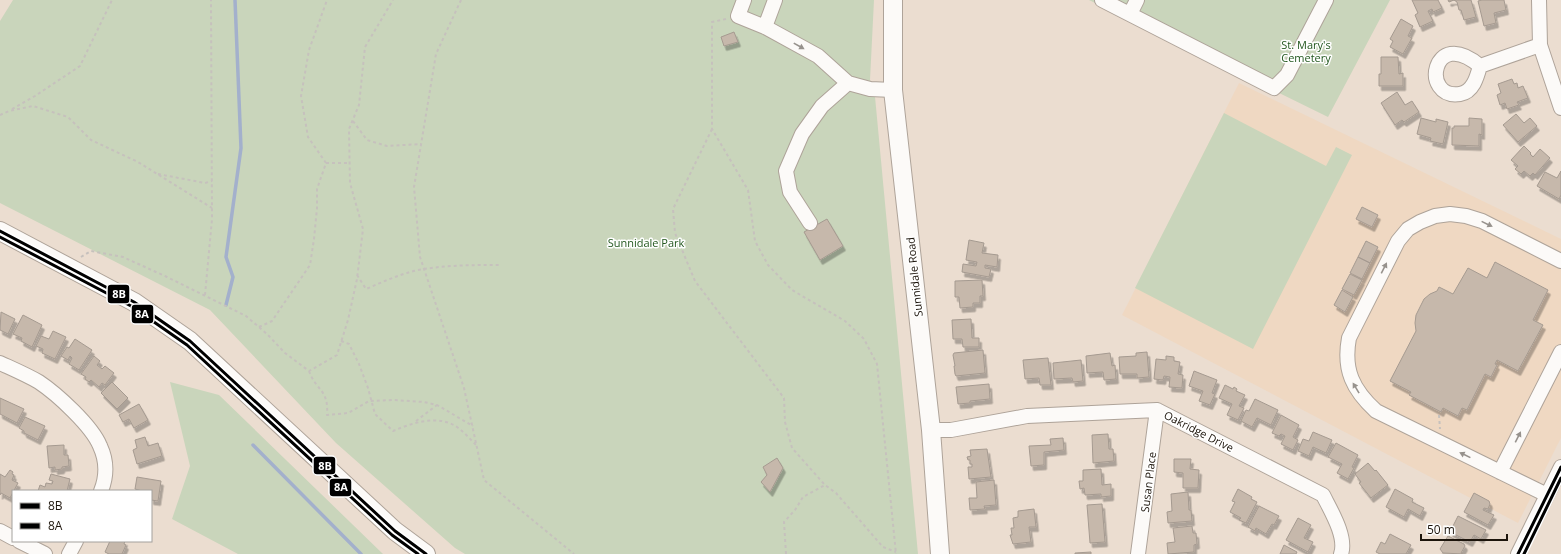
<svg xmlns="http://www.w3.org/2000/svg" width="1561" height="554" font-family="'Open Sans',sans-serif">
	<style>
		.built { fill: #efd8c2 }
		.green { fill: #c9d5bb }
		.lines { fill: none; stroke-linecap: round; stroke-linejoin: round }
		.stream { stroke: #a3b0cc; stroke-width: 3.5 }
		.building { fill: #c6b8ab; stroke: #a59a90; filter: url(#shadow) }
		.minor-casing { stroke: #aea399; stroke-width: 16 }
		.major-casing { stroke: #aea399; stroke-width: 20 }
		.path { stroke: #c6c1bd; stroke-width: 2; stroke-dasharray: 3 3; stroke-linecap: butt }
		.minor { stroke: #fcfaf8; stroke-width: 14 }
		.major { stroke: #fcfaf8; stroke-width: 18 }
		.bus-1-casing { stroke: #fff; stroke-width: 6 }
		.bus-2-casing { stroke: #fff; stroke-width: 6 }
		.bus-1 { stroke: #000; stroke-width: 3 }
		.bus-2 { stroke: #000; stroke-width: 3 }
		.oneway { fill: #97928d }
		.labels { text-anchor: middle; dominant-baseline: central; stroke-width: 3; stroke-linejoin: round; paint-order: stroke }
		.park-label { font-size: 11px; fill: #22571e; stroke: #fff }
		.street-label { font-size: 11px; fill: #1c140b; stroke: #fff }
		.line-badge { stroke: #fff; stroke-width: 1.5 }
		.badge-label { font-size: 11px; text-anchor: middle; font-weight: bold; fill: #fff }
	</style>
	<defs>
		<filter id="shadow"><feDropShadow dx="2.5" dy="4.5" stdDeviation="0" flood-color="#0004"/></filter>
	</defs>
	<rect width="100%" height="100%" fill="#ebddd0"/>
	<path class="built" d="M1239 83 1561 239V438L1518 523 1122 315Z"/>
	<path class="green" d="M13 0H874L870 80 874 86 918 554H465L455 548 336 443 210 310 0 203V21Z
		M1089 0H1390L1328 117Z
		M1224 113 1326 166 1336 147 1352 155 1253 349 1135 288Z
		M170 382 219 395 383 554H238L172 519 190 466Z"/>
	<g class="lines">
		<path class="stream" d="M226 305 233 277 226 257 241 148 235 0
			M253 445 361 554"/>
	</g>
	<path class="building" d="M1412 0H1438L1442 8 1433 12 1432 9 1428 11 1433 21 1420 27 1415 15 1418 13Z
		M1448 0H1471L1476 17 1464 20 1461 10H1459L1457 2 1454 0 1449 2Z
		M1482 0H1504L1506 10 1494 13 1496 23 1484 26 1478 1Z
		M1401 19 1413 26 1408 36 1412 38 1403 54 1390 47 1393 41 1390 39Z
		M734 32 738 42 724 46 721 37Z
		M1381 57H1398L1399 74 1403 73V86H1379V74H1381Z
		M1512 79 1514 84 1517 83 1518 88 1523 86 1528 98 1517 102 1519 105 1507 109 1505 103 1500 105 1497 95 1501 93 1498 84Z
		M1397 92 1405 105 1412 101 1419 112 1404 122 1402 120 1395 125 1381 103Z
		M1516 114 1524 123 1530 118 1537 126 1518 142 1503 125Z
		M1421 118 1436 122V119L1448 122 1443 144 1430 141 1431 138 1417 134Z
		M1469 118 1482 119V135L1479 134V146L1452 145V128H1454V126H1469Z
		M1524 146 1531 153 1530 154 1533 157 1540 149 1550 158 1535 175 1533 173 1530 176 1524 171 1521 174 1515 169 1518 166 1511 160Z
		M1561 171V195L1559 199 1537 186 1545 172 1557 178Z
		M1362 207 1378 215 1372 227 1356 219Z
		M827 219 843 246 820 260 804 232Z
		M969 240 984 243 982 253 998 255 997 267 985 265V268L991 269 989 277 962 272 963 264 976 266 977 262 966 260Z
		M1366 241 1378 247 1370 263 1358 257Z
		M1358 257 1370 263 1362 279 1350 273Z
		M1495 262 1548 290 1533 320 1543 325 1518 371 1497 360 1495 364 1497 365 1491 377 1485 374 1467 410 1462 408 1458 416 1443 408 1441 412 1409 395 1411 392 1390 381 1416 331 1415 323 1416 315 1424 299 1430 294 1437 291 1439 287 1453 294 1468 268 1487 278Z
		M1350 274 1362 280 1354 295 1342 289Z
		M982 280 983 296H980V303H973V307L960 308 959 297H955V281Z
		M1342 290 1353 297 1345 312 1334 305Z
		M1 312 15 319 8 334 0 330Z
		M23 315 42 325 32 347 21 341 22 338 13 334Z
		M971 319 972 338H979V347H963L962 339H953L952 320Z
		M53 331 66 337 55 359 42 353 43 349 36 346 41 336 49 339Z
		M75 339 92 350 79 370 69 364 72 358 70 356 68 360 61 356 67 347 69 348Z
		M983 350 985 373 956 376 955 374 954 366H955L953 355 954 353Z
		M1147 352 1149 377 1137 378V374H1120L1119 357 1136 356V353Z
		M1110 353 1112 366 1115 365 1116 379 1104 380 1103 372 1087 373 1086 356Z
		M94 356 100 361 97 365 102 369 105 366 114 373 105 385 102 383 99 387 91 380 89 382 85 379 86 377 81 374Z
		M1166 356 1174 357V361L1180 362 1178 374 1183 375 1182 388 1169 387 1170 377 1164 376 1163 380 1154 379 1156 359 1166 360Z
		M1048 358 1051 385H1040L1039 378 1025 379 1023 360Z
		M1081 360 1083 381 1073 382 1072 378 1054 379 1053 363Z
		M1194 371 1217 380 1212 393 1215 394 1210 405 1199 401 1203 391 1189 386Z
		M112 382 128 398 117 409 101 393Z
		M989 384 990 399 970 401V403L958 404 956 387Z
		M1225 385 1233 389 1234 387 1237 389 1236 391 1245 395 1239 406 1244 408 1238 420 1227 415 1232 404 1219 398Z
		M0 398 24 409 17 423 0 414Z
		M1255 399 1278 410 1271 425 1257 418 1252 427 1241 421 1246 410 1249 411Z
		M139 404 148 420 134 428 129 419 123 422 119 415Z
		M1281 415 1299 425 1293 437 1298 440 1293 450 1281 444 1285 436 1281 434 1279 436 1272 433Z
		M25 417 45 426 38 440 24 433V431L19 428Z
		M1313 432 1332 440 1326 453 1313 447 1309 456 1298 451 1303 439 1309 441Z
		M1108 434 1109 449H1113L1114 461 1093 463 1092 435Z
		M145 437 148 446 158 443 162 456 137 464 133 450 137 448 135 440Z
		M1063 438 1064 450 1044 452V465L1031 466 1029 446 1051 445 1050 439Z
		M1336 443 1358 455 1352 467 1354 468 1348 479 1337 473 1342 464 1328 457Z
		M64 445V455H68L69 466 62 467V469L55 470V467L49 468 47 446Z
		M987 449 991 477 969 479 968 467H972V464H970V460H968L967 457 971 456 970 450Z
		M777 458 783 468 770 492 761 482 767 475 763 467Z
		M1174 459H1191L1190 469 1199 470 1198 488H1183V473L1174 472Z
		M1368 463 1375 471 1376 470 1388 485 1371 498 1359 483 1361 482 1355 474Z
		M1101 469 1102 485 1111 484V496L1101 497V494L1085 495 1084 488 1080 489 1079 481H1083V470Z
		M10 470 13 472 12 474 14 475 12 480 18 483 10 498 1 493 0 495V474L5 477Z
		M51 474 70 479 67 491H38L40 485 45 487 46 483 52 484 53 481 49 480Z
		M137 477 161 481 158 501 151 500V491H142L135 489Z
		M994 480 996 505 984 506 985 509 970 510 969 498H977L976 482Z
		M1238 489 1252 497 1251 499 1257 502 1246 523 1239 520 1241 518 1230 512 1235 502 1232 501Z
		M1395 489 1413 499 1412 502 1424 508 1420 516 1408 509 1404 517 1386 507Z
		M1188 492 1189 510H1191L1192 521 1168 523 1167 512 1172 511 1171 494Z
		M1474 493 1489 501 1490 504 1488 509 1484 508 1483 510 1494 515 1488 525 1464 512Z
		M1102 504 1105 542 1090 543 1087 505Z
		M1259 506 1279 516 1274 525 1272 524 1266 534 1256 528 1255 531 1248 527Z
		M1034 509 1036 527H1029L1031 542 1013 544 1010 535H1012L1011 528H1014L1013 518 1018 517V511Z
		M1458 516 1486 530 1481 539 1474 535 1470 542 1450 532Z
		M1298 518 1311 525 1304 538 1313 542 1308 552 1286 540Z
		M1192 526 1193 533H1196L1197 544 1194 545V552L1168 554 1167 543 1175 542 1173 528Z
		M1390 534 1411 545 1406 554H1380L1376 552 1381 542 1385 544Z
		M1448 536 1464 544 1465 546 1461 553 1463 554 1443 553 1440 549Z
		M110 541H125L124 544 126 545 122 554H109L105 552Z
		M1284 545 1297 552 1296 554H1280Z
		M1091 552V554H1075V553Z"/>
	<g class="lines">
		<defs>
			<path id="minor" d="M744 0 738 16 765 27 818 56 848 83
				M1102 0 1274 88 1287 75 1326 0
				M1539 0 1540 45 1561 108
				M1130 14 1137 0
				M765 27 775 0
				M1480 66C1432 25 1420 100 1460 94 1473 92 1477 77 1480 66L1540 45
				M810 223 790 192 786 171 802 134 822 106 848 83 870 89 893 90
				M0 363C13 369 27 375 39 382 57 394 92 426 100 446 107 461 107 476 101 491
				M931 430H951L1027 416 1157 410 1323 495C1331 511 1347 537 1341 554
				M1500 472 1561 352
				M1547 495 1376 411C1353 390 1343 370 1349 338L1398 241 1408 229 1420 222 1435 216 1450 214 1466 216 1482 221 1561 261
				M0 531 13 538
				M19 541 45 554
				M69 554 76 541
				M1138 554 1157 410
				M1518 554 1561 467"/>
			<path id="major" d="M893 0V90L931 430 940 554
				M0 231 134 302 190 341 395 531 426 554"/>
		</defs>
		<use href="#minor" class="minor-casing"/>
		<use href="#major" class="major-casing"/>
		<path class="path" d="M461 0 436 54 414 187 420 257 464 388 484 480 574 554
			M726 19 712 22V129L748 190 755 241 768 265 792 290 845 321 864 339 877 364 896 554
			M12 109 35 96 80 66 112 0
			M0 115 9 111 33 106 68 117 91 140 138 162 212 208
			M353 121 367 140 387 146 421 144
			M712 129 673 209 675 233 695 281 784 398 785 422 792 448 825 485
			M326 163H350
			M158 174 205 183 212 181
			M81 257 91 251 123 257 167 277 246 316 267 334 285 353 309 371 337 355 348 320 357 279 363 229 350 183 349 129 359 105 365 47 393 0
			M357 275 366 289C385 281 404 272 424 269 449 265 474 265 499 265
			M205 295 212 219 211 0
			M259 327 272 321 310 265 314 239 317 208V189L326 163 308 137 301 96 309 50 327 0
			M341 341 349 344 359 364 368 388 375 414 393 431C412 423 438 414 457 427 464 432 470 439 476 445
			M309 371C316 391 329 389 327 415L348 413 369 401 394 400 424 402 437 405 473 426
			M1439 415 1440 429
			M416 421 437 405
			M786 554 784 522 795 510 803 497 825 485 836 493 883 547 896 552"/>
		<use href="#minor" class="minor"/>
		<use href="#major" class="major"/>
		<defs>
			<path id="bus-1" d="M0 231 134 302 190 341 395 531 426 554
				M1518 554 1561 467"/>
			<path id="bus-2" d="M0 237 131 306 187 345 392 535 418 554
				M1524 554 1561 478"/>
		</defs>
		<use href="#bus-1" class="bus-1-casing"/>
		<use href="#bus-2" class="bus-2-casing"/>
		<use href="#bus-1" class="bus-1"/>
		<use href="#bus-2" class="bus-2"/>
	</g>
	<defs><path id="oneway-solid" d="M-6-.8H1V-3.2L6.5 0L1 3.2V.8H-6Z"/></defs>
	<g class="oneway">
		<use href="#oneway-solid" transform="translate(799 46) rotate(29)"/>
		<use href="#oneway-solid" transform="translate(1487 224) rotate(26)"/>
		<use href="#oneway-solid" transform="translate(1384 268) rotate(-63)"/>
		<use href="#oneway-solid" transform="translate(1356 388) rotate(-121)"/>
		<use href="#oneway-solid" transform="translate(1518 437) rotate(-63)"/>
		<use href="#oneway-solid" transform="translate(1465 455) rotate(-154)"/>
	</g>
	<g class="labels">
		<g class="park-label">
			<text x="1306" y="44">St. Mary's<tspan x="1306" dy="13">Cemetery</tspan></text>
			<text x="646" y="242">Sunnidale Park</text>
		</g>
		<g class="street-label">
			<text transform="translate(914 277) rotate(-96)">Sunnidale Road</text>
			<text transform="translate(1199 431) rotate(27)">Oakridge Drive</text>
			<text transform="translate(1148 482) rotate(-83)">Susan Place</text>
		</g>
	</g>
	<g class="line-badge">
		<rect x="107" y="284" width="23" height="20" rx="4" fill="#000"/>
		<rect x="131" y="304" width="23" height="20" rx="4" fill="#000"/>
		<rect x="313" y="456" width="23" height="19" rx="4" fill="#000"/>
		<rect x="329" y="478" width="23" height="19" rx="4" fill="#000"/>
	</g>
	<g class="badge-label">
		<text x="119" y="298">8B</text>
		<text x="142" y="318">8A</text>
		<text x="325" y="470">8B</text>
		<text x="341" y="491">8A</text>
	</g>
	<rect x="12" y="490" width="140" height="52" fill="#ffffff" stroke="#a4a19d"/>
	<rect x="20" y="503" width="20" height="6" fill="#000000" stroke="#a4a19d"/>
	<text x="48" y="510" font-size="12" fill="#1c140b">8B</text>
	<rect x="20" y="523" width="20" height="6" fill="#000000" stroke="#a4a19d"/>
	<text x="48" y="530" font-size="12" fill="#1c140b">8A</text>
	<path d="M1421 534v6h86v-6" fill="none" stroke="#1c140b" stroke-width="2"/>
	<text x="1427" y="534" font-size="12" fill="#1c140b" stroke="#ffffff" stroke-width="3" paint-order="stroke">50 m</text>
</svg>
